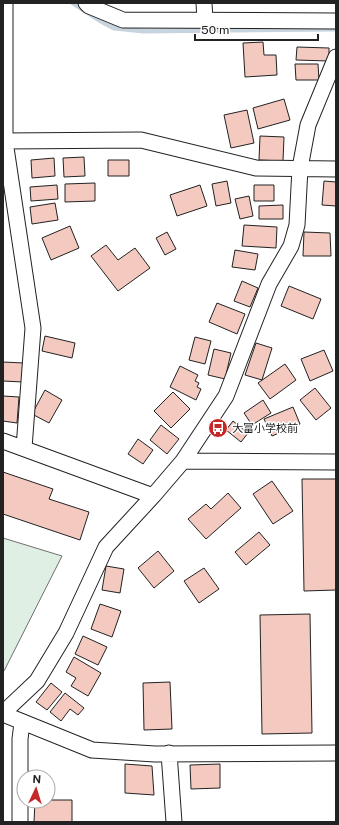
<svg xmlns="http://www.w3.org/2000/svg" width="339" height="825" font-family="'Public Sans','Noto Sans JP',sans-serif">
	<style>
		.green { fill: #e0efe3; stroke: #6f6f6f }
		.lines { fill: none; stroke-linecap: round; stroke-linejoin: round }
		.stream { stroke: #c7d3dd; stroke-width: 5 }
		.building { fill: #f3c9c0; stroke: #222 }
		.minor-casing { stroke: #222; stroke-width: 17 }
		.minor { stroke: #fff; stroke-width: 15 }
		.labels { text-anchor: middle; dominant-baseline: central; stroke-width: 3; stroke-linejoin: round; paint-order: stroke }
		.poi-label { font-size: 11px; fill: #222; stroke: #fff; text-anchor: start }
	</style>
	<rect width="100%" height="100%" fill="#fff"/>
	<path class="green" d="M3 538 62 556 4 671H3Z"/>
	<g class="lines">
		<path class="stream" d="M73 3 99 20 114 28 144 31 336 29"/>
	</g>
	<path class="building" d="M263 42 264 55H276L277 75 245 77 243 43Z
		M297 47 329 48V61L296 60Z
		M295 64H318L319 80H296Z
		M284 99 290 120 258 129 253 108Z
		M247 110 254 143 231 148 224 115Z
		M260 136 284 137 283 161 259 160Z
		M84 157 85 176 64 177 63 158Z
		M54 158 55 176 32 178 31 160Z
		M108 160H129V176H108Z
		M227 181 231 203 216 206 212 184Z
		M324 181 336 182V206L322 205Z
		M95 183V201L65 202V184Z
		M57 185 58 199 31 201 30 187Z
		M200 185 207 206 177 216 170 195Z
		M254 185H274V201H254Z
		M249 196 253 216 240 219 235 199Z
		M55 203 58 220 32 224 30 207Z
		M283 205V219H259V206Z
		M244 225 277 227 276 248 242 246Z
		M70 226 79 248 51 260 42 238Z
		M167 232 176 249 165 255 156 238Z
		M304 232 330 233 331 256H303Z
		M106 245 118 260 135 248 150 268 118 291 91 256Z
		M235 250 258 254 255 270 232 267Z
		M242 281 258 288 250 307 234 301Z
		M289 286 321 299 313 319 281 306Z
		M217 303 245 314 237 334 209 322Z
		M45 336 75 343 72 358 42 351Z
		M195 337 211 341 205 364 189 360Z
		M256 343 272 348 262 380 245 375Z
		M214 349 231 353 225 379 208 375Z
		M324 350 333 371 310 381 301 359Z
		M3 362 24 363 23 382 3 381Z
		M285 364 296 380 270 399 258 383Z
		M180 366 198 375 195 381 199 383 197 387 201 389 196 400 170 387Z
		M315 388 331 408 316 420 300 400Z
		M45 390 62 400 49 423 32 414Z
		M173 392 190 409 171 428 154 411Z
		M3 396 19 397 17 423 3 421Z
		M263 400 271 413 252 425 244 413Z
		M293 407 300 424 272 436 264 419Z
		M233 421 248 433 241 442 226 430Z
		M161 425 179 439 167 454 150 440Z
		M138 439 153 450 143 464 128 454Z
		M3 472 53 489 49 499 89 512 80 540 3 514Z
		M302 479H336V590L304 591Z
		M272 481 293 511 273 524 253 494Z
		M228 493 241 508 206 539 188 519 206 504 211 509Z
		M259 532 270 545 246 565 235 552Z
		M158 551 174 571 154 588 138 568Z
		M106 566 124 569 120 593 102 590Z
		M204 568 219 589 199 603 184 581Z
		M100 604 121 611 112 637 91 629Z
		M310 614 312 733 262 734 260 615Z
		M83 636 107 647 98 665 75 654Z
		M74 657 101 673 88 696 71 686 76 678 66 672Z
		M170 682 172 729 144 730 143 683Z
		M51 683 62 692 47 710 36 702Z
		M65 693 84 708 78 715 70 709 61 721 50 712Z
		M125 764 152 766 154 795 125 793Z
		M220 764V788L191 789 190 765Z
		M48 800H72V822H34L35 801Z"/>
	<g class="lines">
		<defs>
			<path id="minor" d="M5 3V141L33 328 24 448
				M86 3 89 6 123 20 336 21
				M204 3 205 20
				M3 141 141 140 256 168 336 169
				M3 441 153 496
				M183 461 336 462
				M3 713 37 681 66 633 106 547 153 496 183 461 226 396 269 284 291 246 297 225 300 168 308 125 336 57
				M3 714 92 750 155 754 336 753
				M169 753 174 822
				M20 822V739L22 723"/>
		</defs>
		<use href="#minor" class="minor-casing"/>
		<use href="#minor" class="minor"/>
	</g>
	<defs>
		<symbol id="bus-disc" viewBox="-11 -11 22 22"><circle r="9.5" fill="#c62828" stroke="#fff"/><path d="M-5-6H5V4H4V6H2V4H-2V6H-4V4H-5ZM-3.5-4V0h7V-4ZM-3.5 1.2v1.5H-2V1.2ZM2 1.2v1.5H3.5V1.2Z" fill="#fff"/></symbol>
	</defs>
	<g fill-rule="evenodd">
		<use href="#bus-disc" x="207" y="417" width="22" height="22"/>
	</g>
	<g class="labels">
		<g class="poi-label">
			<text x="232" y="428">大富小学校前</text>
		</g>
	</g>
	<rect width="339" height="825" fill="none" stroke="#222222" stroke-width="8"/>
	<g transform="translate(36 789) rotate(4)"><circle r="19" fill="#ffffff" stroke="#a7a7a7"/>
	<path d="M0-3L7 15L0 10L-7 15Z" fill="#c62828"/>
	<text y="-6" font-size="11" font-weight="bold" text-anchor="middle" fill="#222222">N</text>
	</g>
	<path d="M195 34v6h123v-6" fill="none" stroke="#222222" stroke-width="2"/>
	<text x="201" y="34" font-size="12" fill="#222222" stroke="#ffffff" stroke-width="3" paint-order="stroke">50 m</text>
</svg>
